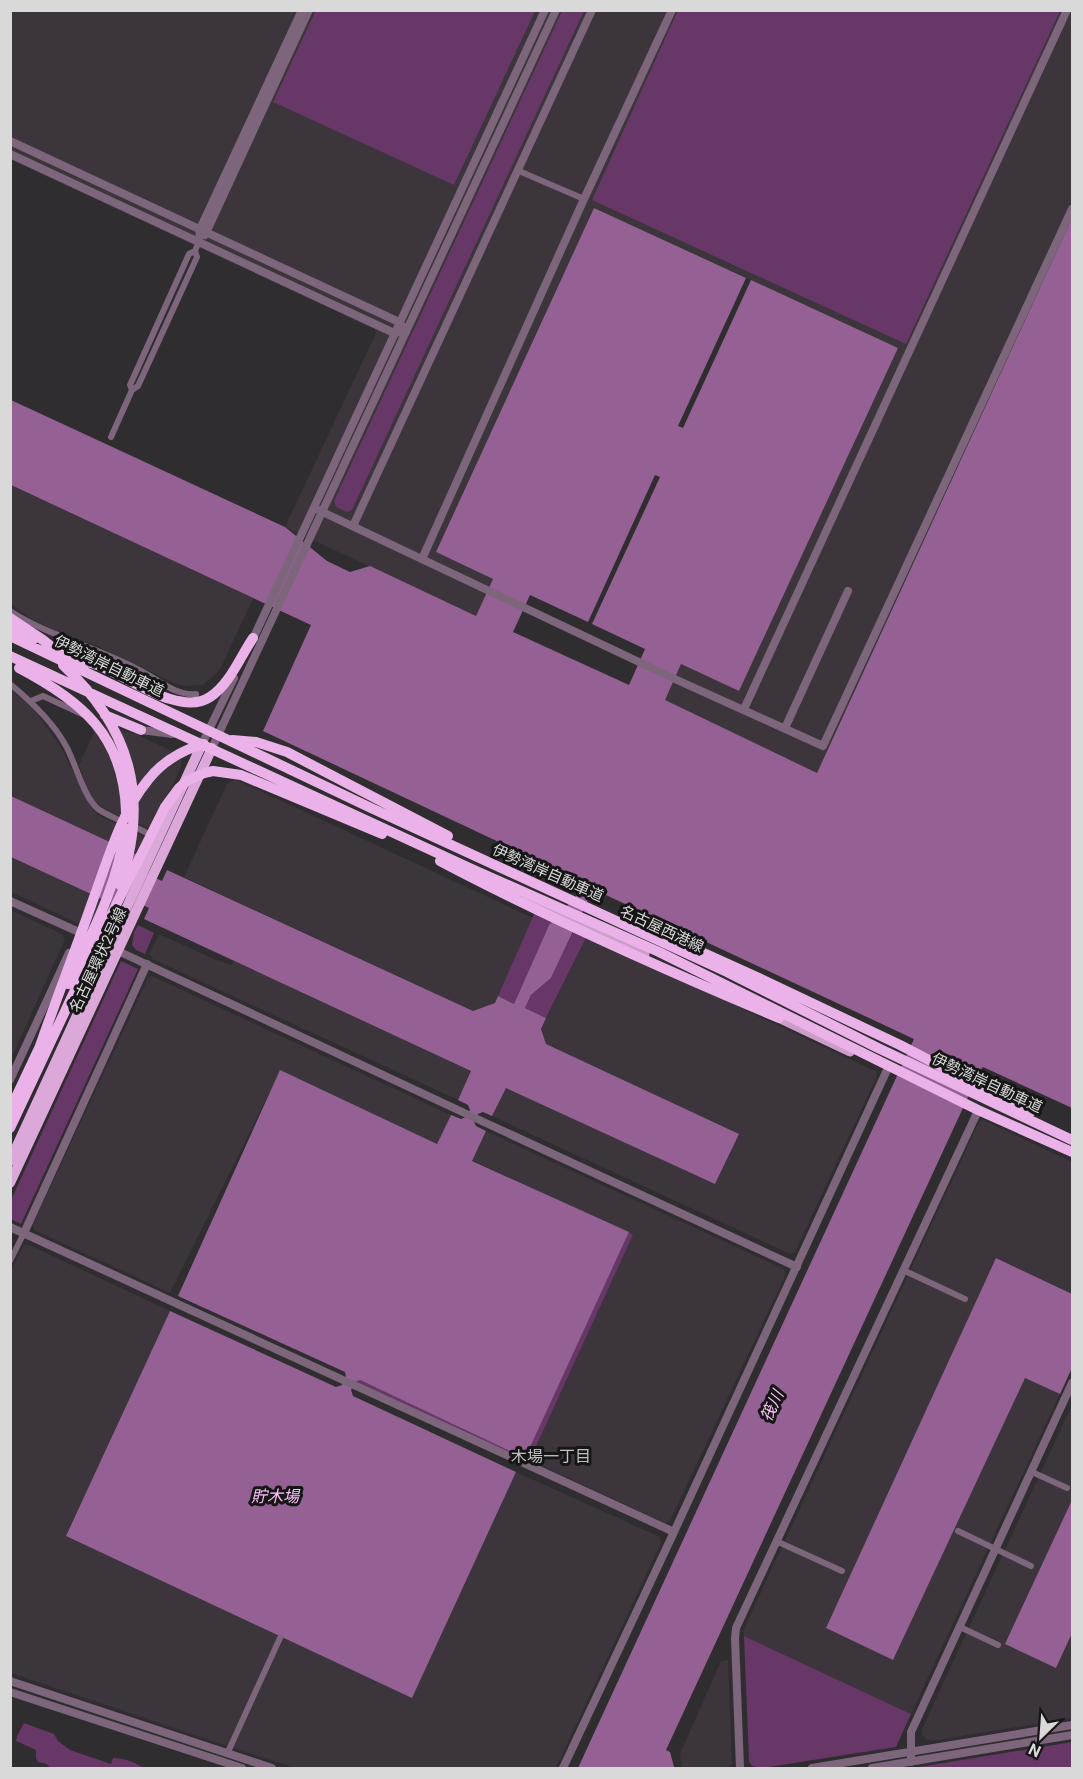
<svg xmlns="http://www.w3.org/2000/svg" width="1083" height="1779" font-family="Roboto,'Noto Sans JP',sans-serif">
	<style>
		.built { fill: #3c353b }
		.green { fill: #673767 }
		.water { fill: #956194; fill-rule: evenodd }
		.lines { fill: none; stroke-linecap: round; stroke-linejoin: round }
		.minor { stroke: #7d667c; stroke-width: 6 }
		.tertiary { stroke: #7d667c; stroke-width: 8 }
		.primary { stroke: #cc9dca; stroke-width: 9 }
		.trunk { stroke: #dca8da; stroke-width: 10 }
		.motorway { stroke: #ebb2e9; stroke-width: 10 }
		.labels { text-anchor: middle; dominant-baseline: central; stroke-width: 6; stroke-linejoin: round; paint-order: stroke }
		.street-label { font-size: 15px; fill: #dad9da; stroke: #171617 }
		.water-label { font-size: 16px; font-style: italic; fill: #fdc0fb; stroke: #171617 }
		.neighbourhood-label { font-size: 16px; fill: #c3c0c3; stroke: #171617 }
	</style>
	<rect width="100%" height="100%" fill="#2f2d2f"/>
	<path class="built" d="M11 11H1072V218L817 773 664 700 681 664 739 691 898 348 594 208 436 552 494 579 476 616 285 527 376 333 374 329 11 160Z
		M10 485 254 597 219 671 203 685 184 686 174 683 93 644 62 634 28 617 11 604Z
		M10 689 33 708 59 744 91 807 98 815 151 840 142 857 11 796Z
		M101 724 136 734 182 756 181 767 152 830 108 811 96 803 88 790 79 765 95 730Z
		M234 779 533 918 495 1003 473 1011 184 877 227 784Z
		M11 857 119 907 105 936 11 892Z
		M11 910 62 934 65 939 11 1059Z
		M159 934 214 959 232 965 234 961 471 1071 458 1100 152 959 149 954Z
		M587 936 877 1072V1076L795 1252 790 1254 492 1116 506 1087 715 1184 739 1134 546 1044 541 1029Z
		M152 976 451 1115 437 1144 280 1071 170 1293 34 1230 33 1224 148 978Z
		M983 1120 1072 1162V1294L997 1258 826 1628 893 1660 1025 1377 1060 1394 911 1714 744 1636 743 1631 979 1122Z
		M486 1131 784 1269 785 1276 670 1521 665 1523 530 1460 633 1235 472 1160Z
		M27 1244 170 1311 66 1536 279 1634 227 1746 11 1673 10 1272 23 1246Z
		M1072 1405V1500L1006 1644 1056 1668 1072 1633V1718L938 1740H927L922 1734V1729Z
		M516 1472 660 1537 661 1543 556 1768H296L233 1748 284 1637 412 1697Z
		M728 1660 732 1763 728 1768H682L680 1754 721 1661Z"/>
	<path class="green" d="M316 10 535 11 454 185 273 102Z
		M678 10 1060 11 906 344 592 200Z
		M562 11H584L352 510 347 512 336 507 334 501Z
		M535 912 554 920 549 925 514 1004 498 996Z
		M138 925 154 933 145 954 136 950 132 945 134 932Z
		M574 930 587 936 546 1018 525 1008 531 995 551 978Z
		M121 961 138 969 21 1224 11 1219V1200Z
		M629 1232 633 1235 528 1464 355 1382 360 1380 525 1457Z
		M744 1636 911 1714 896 1747 762 1768 752 1766 749 1761Z
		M24 1723 54 1734 58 1741 70 1750 111 1764 113 1758C123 1758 136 1762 143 1768H50L47 1764 38 1762 36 1758V1750L16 1741 17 1736Z
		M1072 1742V1768H913Z"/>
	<path class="water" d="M594 208 746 278 678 426 683 428 751 280 898 348 739 691 681 664 665 700 817 773 1072 218V1108L983 1067 981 1069 666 1750 670 1752 674 1767 667 1768H578L914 1039 593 889 551 978 531 995 525 1008 546 1018 541 1029 546 1044 739 1134 715 1184 506 1088 492 1116 483 1112 478 1114 474 1122 476 1126 486 1131 472 1161 629 1232 525 1458 360 1380 355 1382 351 1390 353 1396 516 1472 412 1698 66 1536 170 1311 336 1387 342 1385 346 1377 345 1372 178 1296 280 1070 437 1144 451 1115 461 1119 466 1117 470 1110 468 1105 458 1100 471 1071 144 919 149 908 124 896 119 907 11 857V796L142 857 137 869 162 881 167 870 473 1011 495 1003 498 996 514 1004 549 925 577 895 583 885 573 877 263 731 311 625 11 485V400L285 527 327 561 350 572 370 566 476 616 493 579 436 552ZM655 475 660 477 592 624 645 649 629 685 513 632 530 595 588 622Z
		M996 1258 1072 1294V1368L1060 1394 1025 1378 893 1660 826 1628Z
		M1072 1500V1633L1056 1668 1005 1644Z"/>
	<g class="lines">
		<path class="minor" d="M519 171 584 199
			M132 390 130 385 189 254 195 251 199 241
			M111 437 132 390 138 386 197 257 195 251
			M10 611C52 638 102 648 145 673 161 682 177 696 196 694
			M10 684C32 702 53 722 66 746 76 764 83 796 98 809 105 814 115 818 123 822
			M31 701 43 696 82 714
			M133 826 153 836
			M10 1261 24 1233
			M903 1270 965 1299
			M1032 1472 1067 1488
			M958 1531 1031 1566
			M776 1541 842 1571
			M960 1627 998 1645
			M227 1754 280 1638"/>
		<path class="tertiary" d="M10 141 399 322 406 331 394 333 10 154
			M205 235 309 10
			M199 241 200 229 302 10
			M314 508 677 680 823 746 1072 209
			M353 526 592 10
			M422 559 584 199 672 10
			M251 643 545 10
			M744 709 1067 10
			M785 728 848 591
			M141 730 172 734
			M202 744 234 678
			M209 747 212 748 556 10
			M10 901 110 946
			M118 951 488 1124 797 1267
			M10 1080 69 953
			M10 1227 674 1532
			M24 1233 147 964
			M10 1681 272 1768
			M10 1692 242 1768
			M911 1762V1732L1072 1383
			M563 1768 674 1532 887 1070
			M740 1768 735 1638 736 1628 977 1113
			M812 1768 1072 1725
			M872 1768 1072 1735"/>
		<path class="primary" d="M527 899 645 954
			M774 1016 850 1052"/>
		<path class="trunk" d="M10 1161 202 744
			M10 1183 212 748"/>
		<path class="motorway" d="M10 618 43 640 64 657
			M10 626 33 640
			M10 636 371 808 727 972 878 1048 1072 1140
			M10 656 474 870 659 952 978 1110 1072 1152
			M65 656C76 661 88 661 100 666 129 677 180 717 210 697 230 684 240 657 253 638
			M63 665C131 728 150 798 120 885
			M19 668C82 701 124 736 126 812
			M105 715 141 730
			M232 740 256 742 287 752 448 836
			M440 861C550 919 665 970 779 1018
			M675 940 759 978 900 1045 1030 1113
			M68 984C91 935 119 883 125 828
			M40 1046C57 997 76 949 93 900 108 860 120 814 148 780 162 762 182 750 204 744
			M10 1110 42 1042
			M10 1128 100 937 165 807 179 788 187 781 204 773 213 771 241 775 382 834"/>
	</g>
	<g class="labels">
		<g class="street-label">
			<text transform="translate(109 666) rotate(26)">伊勢湾岸自動車道</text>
			<text transform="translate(548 873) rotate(24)">伊勢湾岸自動車道</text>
			<text transform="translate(662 929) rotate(25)">名古屋西港線</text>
			<text transform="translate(98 960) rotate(-65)">名古屋環状2号線</text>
			<text transform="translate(987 1083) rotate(25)">伊勢湾岸自動車道</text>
		</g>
		<g class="water-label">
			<text transform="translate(772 1406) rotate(-65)">筏川</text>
			<text x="275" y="1496">貯木場</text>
		</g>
		<g class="neighbourhood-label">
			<text x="551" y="1456">木場一丁目</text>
		</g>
	</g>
	<rect width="1083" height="1779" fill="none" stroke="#dad9da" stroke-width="24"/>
	<g transform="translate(1041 1737) rotate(205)" stroke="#171617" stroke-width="4.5" paint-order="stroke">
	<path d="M0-4.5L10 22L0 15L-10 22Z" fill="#dad9da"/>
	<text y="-9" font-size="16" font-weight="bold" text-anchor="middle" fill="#dad9da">N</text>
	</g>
</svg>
